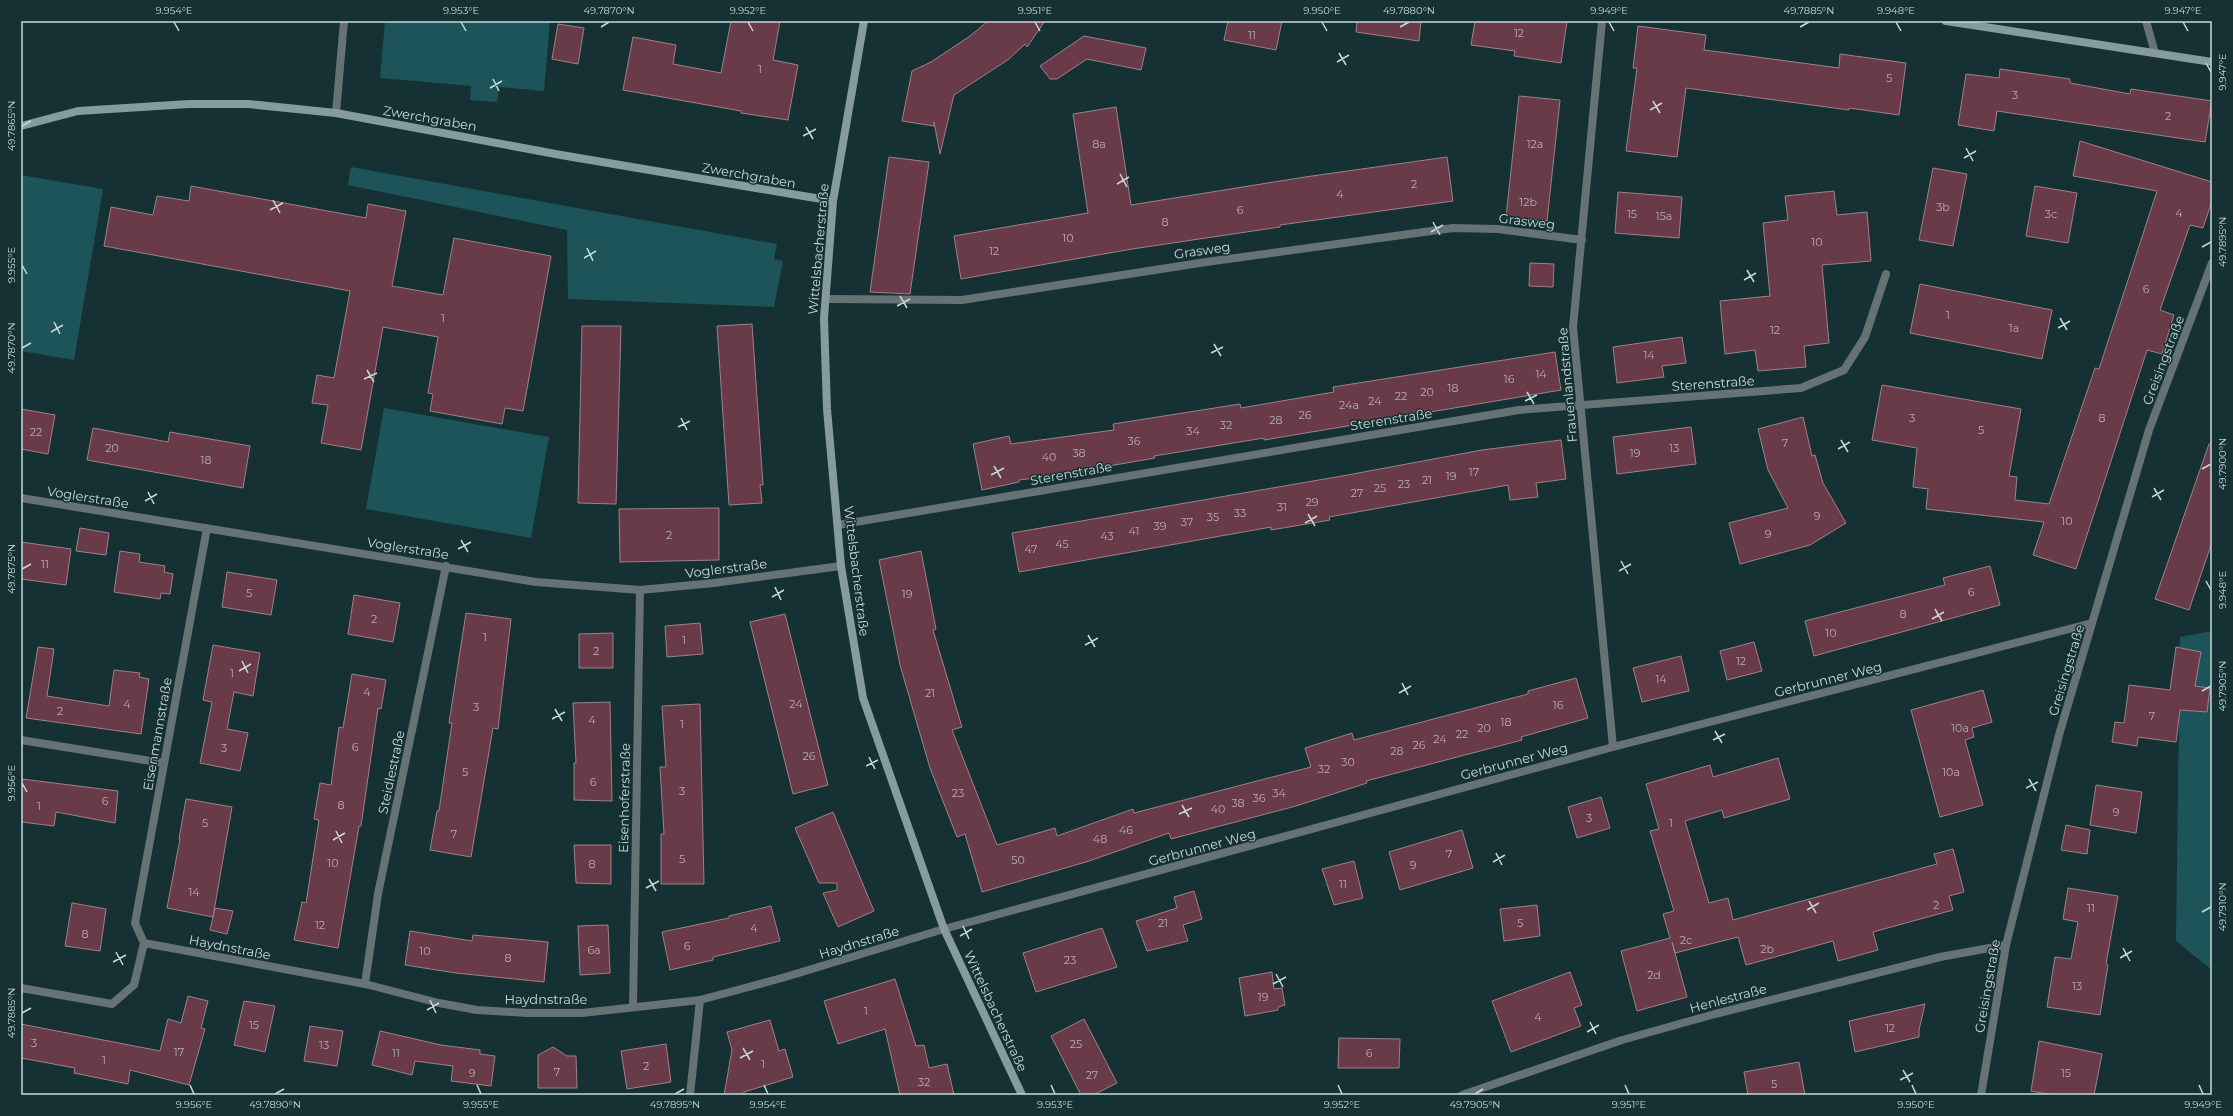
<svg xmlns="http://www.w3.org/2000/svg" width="2233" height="1116" font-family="Montserrat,sans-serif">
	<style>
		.green { fill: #1c5459 }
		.building { fill: #693a47; stroke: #9d8288 }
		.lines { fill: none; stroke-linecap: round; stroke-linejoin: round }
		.street { stroke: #667274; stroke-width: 8 }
		.secondary { stroke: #869b9c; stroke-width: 8 }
		.ticks { fill: none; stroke: #c8d8d9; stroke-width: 1.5 }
		.labels { text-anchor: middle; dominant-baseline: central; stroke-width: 3; stroke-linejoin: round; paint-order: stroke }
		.number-label { font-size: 11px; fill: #b0b0b4 }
		.street-label { font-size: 13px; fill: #c8d8d9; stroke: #153133 }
		.neatline { fill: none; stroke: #c8d8d9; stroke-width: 1.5 }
		.ticks-label { font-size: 10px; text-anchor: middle; fill: #c8d8d9 }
	</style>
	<rect width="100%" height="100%" fill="#153133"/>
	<path class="green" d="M385 21H550L544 91 499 87 497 102 470 100 471 86 380 78Z
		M351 167 777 244 774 259 783 261 774 307 568 299 567 230 348 185Z
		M21 175 103 189 74 360 21 351Z
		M384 408 549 437 531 538 366 509Z
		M2212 631V970L2176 941 2180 637Z"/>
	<path class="building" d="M731 21H780L773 60 798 65 788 120 741 113V111L623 90 633 37 676 45 673 64 721 73Z
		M988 21H1045L1027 47 1025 44 1009 59 954 95 940 154 934 122V126L902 121 912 71 931 62 970 36Z
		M1228 21H1282L1276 50 1224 40Z
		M1357 21H1421L1419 41 1356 32Z
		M1475 21H1567L1561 63 1514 56 1515 51 1471 45Z
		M558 24 584 28 578 64 552 59Z
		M1638 26 1706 35 1704 50 1742 55 1839 68 1840 54 1906 63 1899 115 1849 108V110L1686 88 1677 157 1626 151 1637 68H1633Z
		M1084 36 1146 48 1141 70 1087 59 1057 79H1050L1040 66Z
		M2000 69 2070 79V83L2130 94 2131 89 2212 101 2205 142 1997 111 1994 131 1958 125 1966 74 1999 78Z
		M1519 96 1560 100 1547 221 1506 217Z
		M1116 107 1131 205 1305 177 1447 157 1453 201 1280 225V227L1132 249 961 279 954 236 1088 213 1073 114Z
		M2080 141 2212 182V201L2203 228 2190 225 2160 310 2174 315 2162 354 2147 350 2076 569 2033 555 2044 522 1926 509 1928 489 1913 487 1917 448 1872 440 1882 385 2021 409 2009 476 2017 477 2015 500 2049 504 2095 368 2099 369 2157 191 2073 176Z
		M889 157 929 162 910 294 870 292Z
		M1933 168 1967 174 1953 246 1919 240Z
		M191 186 366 218 368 204 406 211 392 286 443 295 454 238 551 256 523 411 505 408 502 424 430 411 433 394 428 393 438 337 383 327 361 450 321 443 328 405 312 403 317 375 334 378 350 291 104 246 111 207 153 215 157 196 189 201Z
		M2035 186 2077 193 2068 243 2026 236Z
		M1834 191 1837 215 1867 212 1871 261 1822 265 1829 343 1804 346 1806 367 1758 371 1755 350 1725 354 1720 301 1770 296 1763 223 1788 220 1785 196Z
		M1618 192 1682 197 1679 238 1615 233Z
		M1530 263 1554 264 1553 287 1529 286Z
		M1920 284 2052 310 2042 359 1910 333Z
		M752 324 763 485H760L762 503 729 505 717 326Z
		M582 326H621L616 504 578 503Z
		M1682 337 1686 363 1662 366 1664 377 1617 383 1613 347Z
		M1555 352 1561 390 1264 440V438L1154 456 1155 458 1097 468V470L1019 480V482L982 490 973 444 1009 436 1011 444 1114 430 1113 424 1240 404 1241 408 1334 392 1333 387Z
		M21 409 55 415 48 454 21 449Z
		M1803 417 1812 456 1815 455 1823 483 1846 523 1810 545 1740 564 1729 523 1788 508 1768 470 1758 429Z
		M1691 427 1696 464 1617 474 1613 437Z
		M93 428 168 442 170 432 250 446 243 488 87 460Z
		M1561 440 1566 479 1536 483 1538 497 1510 500 1508 485 1329 517 1330 520 1271 530V527L1019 572 1012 533 1342 476 1482 450Z
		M2209 444H2212V542L2189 610 2155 599Z
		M719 508V560L620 562 619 509Z
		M80 528 109 533 106 555 76 551Z
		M21 542 71 549 66 585 21 579Z
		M120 551 140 554 139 562 165 566 164 572 173 574 170 594 161 593 160 599 114 592Z
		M921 551 936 629 933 630 962 727 952 730 997 845 1055 828 1057 836 1133 809 1134 813 1311 767 1305 748 1352 733 1354 740 1528 694V691L1576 678 1588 718 1521 737 1522 740 1366 781 1367 783 1296 806 1171 839 1169 833 1086 862 982 892 965 834 957 837 930 768 900 665 879 560Z
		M1990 566 2000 605 1814 656 1805 621 1945 585 1943 578Z
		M227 572 277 580 271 615 222 607Z
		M354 595 400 603 393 642 348 634Z
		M466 613 511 619 498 729 493 728 471 857 430 850 437 811H439L452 723H449Z
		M785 614 828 785 793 794 750 622Z
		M700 623 703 654 667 657 665 626Z
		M613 633V668H579V634Z
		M1754 642 1762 671 1727 680 1720 651Z
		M213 645 260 653 253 696 234 692 227 729 248 733 240 771 200 763 212 702 203 700Z
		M38 647 54 649 47 696 109 706 114 670 140 673 139 677 149 679 141 734 26 718Z
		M2176 647 2201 652 2195 686 2210 688 2207 712 2180 710 2176 742 2138 737 2137 746 2112 742 2115 722 2124 723 2129 685 2170 690Z
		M1681 656 1689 691 1642 702 1633 668Z
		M352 674 386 680 381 709 378 708 361 826H359L338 948 294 940 302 902 306 903 319 820 314 819 320 783 331 785 339 727 343 728Z
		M1983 690 1992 722 1972 728 1974 737 1965 740 1983 805 1940 817 1911 710Z
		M610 702 612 801 574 800V763H576L573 703Z
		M700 704 704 884H661V834H664L660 767H666L662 706Z
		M1778 758 1790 799 1724 818 1722 810 1685 821 1709 903 1728 898 1733 920 1937 864 1934 854 1953 849 1964 892 1949 896 1953 910 1873 932 1878 950 1838 961 1833 941 1746 965 1738 937 1675 953 1672 942 1687 997 1637 1011 1621 951 1670 938 1663 914 1674 911 1650 831 1659 829 1646 784 1710 765 1713 777Z
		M22 779 118 791 115 823 56 812 54 826 21 822Z
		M2096 785 2142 792 2136 833 2090 825Z
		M1601 797 1610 828 1577 838 1568 807Z
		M186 799 232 807 213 917 167 908 180 839H179Z
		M833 812 874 911 838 927 823 893 837 890V883H819L795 828Z
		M2066 825 2090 830 2087 854 2061 850Z
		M1462 830 1473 868 1400 890 1389 852Z
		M574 845H611V884L576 883Z
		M1354 861 1363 898 1334 905 1322 869Z
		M2068 888 2118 896 2106 964 2108 965 2100 1015 2047 1007 2055 957 2071 959 2078 922 2063 919Z
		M1194 891 1202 919 1183 925 1188 941 1147 951 1136 921 1177 908 1174 897Z
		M72 903 106 909 100 951 65 946Z
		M1537 905 1540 936 1504 941 1500 909Z
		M771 906 780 941 713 957V960L670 970 662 932 729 918V916Z
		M215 908 233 911 227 934 210 930Z
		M608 925 610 973 580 975 578 926Z
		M1102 928 1117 967 1036 992 1023 953Z
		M410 931 472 941 473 935 548 942 544 982 456 973 405 965Z
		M1272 972 1274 989 1282 988 1285 1005 1278 1007V1010L1245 1016 1239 978Z
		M1570 972 1582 1005 1574 1008 1581 1026 1511 1052 1492 1001Z
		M895 979 916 1046 924 1045 929 1068 947 1064 954 1095H900L885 1029 838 1044 824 1001Z
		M188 996 208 1001 201 1028 205 1029 189 1085 130 1070 128 1084 74 1073 75 1068 21 1058V1024L160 1051 168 1019 181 1023Z
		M244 1001 275 1006 265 1052 234 1045Z
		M1925 1004 1919 1030V1037L1855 1052 1849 1021Z
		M1084 1019 1117 1083 1093 1095H1081L1051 1036Z
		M770 1020 779 1051 785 1049 793 1077 744 1092V1095H724L732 1050 727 1032Z
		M310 1026 343 1031 337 1066 304 1061Z
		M380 1031 441 1045 480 1050V1054L495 1056 491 1086 451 1081 453 1066 415 1061 412 1075 372 1065Z
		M1339 1038 1400 1039 1399 1068H1338Z
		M2039 1041 2102 1054 2094 1095H2053L2031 1091Z
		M666 1044 671 1082 627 1089 621 1051Z
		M553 1047 567 1056H576L577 1088H538V1055Z
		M1799 1062 1805 1095H1748L1744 1072Z"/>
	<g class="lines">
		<path class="street" d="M1602 21 1573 327 1613 747
			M2146 21 2155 53
			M336 113 344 21
			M826 299 962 300 1206 262 1453 228 1498 229 1582 240
			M21 498 536 582 640 590 714 583 841 566
			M838 525 1519 410 1801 388 1844 370 1865 337 1886 274
			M21 740 163 763
			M144 943 365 984 439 1003 477 1010 527 1013H582L700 1000 782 978 944 929 1613 747 2092 623
			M144 943 135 923 207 528
			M365 984 378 894 446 566
			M21 988 112 1004 134 985 144 943
			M633 1007 640 590
			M690 1095 700 1000
			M1462 1095 1622 1040 1715 1014 1940 957 2006 945
			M1981 1095 2006 945 2059 735 2149 430 2212 263"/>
		<path class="secondary" d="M864 21 833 201 824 318 827 409 841 566 863 698 944 929 1022 1095
			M1946 21 2212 62
			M21 126 78 111 189 104H248L336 113 561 155 833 201"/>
	</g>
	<path class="ticks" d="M174 22 179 31M461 22 466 31M748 22 753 31M1035 22 1040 31M1322 22 1327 31M1609 22 1614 31M1896 22 1901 31M2183 22 2188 31M601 27 609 22M1400 27 1409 22M1800 27 1809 22M1339 53 1346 65M1337 62 1349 55M2206 63 2211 72M493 79 499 91M490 88 502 81M1653 101 1660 113M1650 110 1662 103M22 126 31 121M806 127 813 139M803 136 816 129M1966 148 1973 161M1964 158 1976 151M1120 174 1127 187M1117 184 1129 177M273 200 280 213M270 210 283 203M1433 222 1440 235M1431 232 1443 225M2202 247 2211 242M587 248 593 261M584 258 596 251M22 265 27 274M1747 270 1754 282M1744 280 1756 273M900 296 907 308M897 306 910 299M2060 318 2067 330M54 322 60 334M2058 328 2070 321M51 332 63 325M1214 344 1221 356M22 348 31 343M1211 353 1223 347M367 370 374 382M364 379 377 373M1527 392 1534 404M1525 401 1537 395M681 418 687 430M678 427 690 421M1841 440 1848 452M1838 449 1850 442M994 466 1001 478M2202 469 2211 464M991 475 1004 468M2154 488 2161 500M148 492 154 504M2152 497 2164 490M145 501 157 494M1308 514 1315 526M1305 523 1317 516M461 540 468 552M458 549 471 542M1621 561 1628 574M22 569 31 564M1619 571 1631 564M2206 581 2211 590M775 587 781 600M772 597 784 590M1935 609 1942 621M1932 619 1944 612M1088 635 1095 647M1085 645 1098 638M242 661 248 673M239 671 251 664M1402 683 1408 695M2202 691 2211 686M1399 693 1411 686M555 709 562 721M552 719 565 712M1715 731 1722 743M1713 740 1725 734M869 757 875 769M866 766 878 760M2029 779 2036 791M22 783 27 792M2026 788 2038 782M1182 805 1189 817M1179 814 1192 808M336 831 342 843M333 840 345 833M1496 853 1502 865M1493 862 1505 855M649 879 656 891M646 888 659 881M1809 901 1816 913M1807 910 1819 903M2202 912 2211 907M963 926 969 939M960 936 972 929M2123 948 2130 961M116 952 123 965M2120 958 2132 951M113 962 126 955M1276 974 1283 987M1273 984 1286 977M430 1000 436 1013M427 1010 439 1003M22 1013 31 1008M1590 1022 1596 1034M1587 1032 1599 1025M743 1048 750 1060M740 1058 753 1051M1903 1070 1910 1082M1900 1080 1913 1073M190 1085 194 1094M477 1085 481 1094M764 1085 768 1094M1051 1085 1055 1094M1338 1085 1342 1094M1625 1085 1629 1094M1912 1085 1916 1094M2199 1085 2203 1094M275 1094 284 1089M675 1094 684 1089M1475 1094 1483 1089"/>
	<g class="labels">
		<g class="number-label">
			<text x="1519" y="33">12</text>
			<text x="1252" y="35">11</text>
			<text x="760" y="69">1</text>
			<text x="1889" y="78">5</text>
			<text x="2015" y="95">3</text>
			<text x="2168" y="116">2</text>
			<text x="1099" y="144">8a</text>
			<text x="1535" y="144">12a</text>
			<text x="1414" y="184">2</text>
			<text x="1340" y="194">4</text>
			<text x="1528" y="202">12b</text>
			<text x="1943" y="207">3b</text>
			<text x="1240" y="210">6</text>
			<text x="2179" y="213">4</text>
			<text x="1632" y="214">15</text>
			<text x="2051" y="214">3c</text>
			<text x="1664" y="216">15a</text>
			<text x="1165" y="222">8</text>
			<text x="1068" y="238">10</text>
			<text x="1817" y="242">10</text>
			<text x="994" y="251">12</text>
			<text x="2146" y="289">6</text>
			<text x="1948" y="315">1</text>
			<text x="443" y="318">1</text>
			<text x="2014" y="328">1a</text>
			<text x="1775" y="330">12</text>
			<text x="1649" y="355">14</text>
			<text x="1541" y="374">14</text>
			<text x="1509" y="379">16</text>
			<text x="1453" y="388">18</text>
			<text x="1427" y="392">20</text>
			<text x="1401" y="396">22</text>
			<text x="1375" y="401">24</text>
			<text x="1349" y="405">24a</text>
			<text x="1305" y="415">26</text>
			<text x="1912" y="418">3</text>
			<text x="2102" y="418">8</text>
			<text x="1276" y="420">28</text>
			<text x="1226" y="425">32</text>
			<text x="1981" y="430">5</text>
			<text x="1193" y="431">34</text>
			<text x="36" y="432">22</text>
			<text x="1134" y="441">36</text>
			<text x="1785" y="443">7</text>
			<text x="112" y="448">20</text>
			<text x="1674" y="448">13</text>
			<text x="1079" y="453">38</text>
			<text x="1635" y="453">19</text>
			<text x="1049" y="457">40</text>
			<text x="206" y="460">18</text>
			<text x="1474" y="472">17</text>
			<text x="1451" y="476">19</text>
			<text x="1427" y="480">21</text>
			<text x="1404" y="484">23</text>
			<text x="1380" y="488">25</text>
			<text x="1357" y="493">27</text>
			<text x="1312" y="502">29</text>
			<text x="1282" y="507">31</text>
			<text x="1240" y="513">33</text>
			<text x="1817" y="516">9</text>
			<text x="1213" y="517">35</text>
			<text x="2067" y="521">10</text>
			<text x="1187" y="522">37</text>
			<text x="1160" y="526">39</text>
			<text x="1134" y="531">41</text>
			<text x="1768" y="534">9</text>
			<text x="669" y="535">2</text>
			<text x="1107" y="536">43</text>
			<text x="1062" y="544">45</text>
			<text x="1031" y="549">47</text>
			<text x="45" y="564">11</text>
			<text x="1971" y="592">6</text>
			<text x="249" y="593">5</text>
			<text x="907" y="594">19</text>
			<text x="1903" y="614">8</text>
			<text x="374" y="619">2</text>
			<text x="1831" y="633">10</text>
			<text x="485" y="637">1</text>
			<text x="684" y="640">1</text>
			<text x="596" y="651">2</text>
			<text x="1741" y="661">12</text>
			<text x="232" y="673">1</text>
			<text x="1661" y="679">14</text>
			<text x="367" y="692">4</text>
			<text x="930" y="693">21</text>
			<text x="127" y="704">4</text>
			<text x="796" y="704">24</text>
			<text x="1558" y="705">16</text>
			<text x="476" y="707">3</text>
			<text x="60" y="711">2</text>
			<text x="2152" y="716">7</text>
			<text x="592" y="720">4</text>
			<text x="1506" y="722">18</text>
			<text x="682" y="724">1</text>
			<text x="1484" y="728">20</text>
			<text x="1960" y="728">10a</text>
			<text x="1462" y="734">22</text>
			<text x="1440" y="739">24</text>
			<text x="1419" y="745">26</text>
			<text x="355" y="747">6</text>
			<text x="224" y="748">3</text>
			<text x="1397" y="751">28</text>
			<text x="809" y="756">26</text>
			<text x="1348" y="762">30</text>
			<text x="1324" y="769">32</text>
			<text x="465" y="772">5</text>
			<text x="1951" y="772">10a</text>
			<text x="593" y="782">6</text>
			<text x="682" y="791">3</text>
			<text x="958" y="793">23</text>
			<text x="1279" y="793">34</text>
			<text x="1259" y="798">36</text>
			<text x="105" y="801">6</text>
			<text x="1238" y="803">38</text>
			<text x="341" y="805">8</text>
			<text x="39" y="806">1</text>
			<text x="1218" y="809">40</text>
			<text x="2116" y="812">9</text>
			<text x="1589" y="818">3</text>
			<text x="205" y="823">5</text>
			<text x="1671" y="823">1</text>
			<text x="1126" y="830">46</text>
			<text x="454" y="834">7</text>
			<text x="1100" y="839">48</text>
			<text x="1449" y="854">7</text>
			<text x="682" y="859">5</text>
			<text x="1018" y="860">50</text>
			<text x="333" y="863">10</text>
			<text x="592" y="864">8</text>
			<text x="1413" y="865">9</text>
			<text x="1343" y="884">11</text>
			<text x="194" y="892">14</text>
			<text x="1936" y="905">2</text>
			<text x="2091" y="908">11</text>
			<text x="1163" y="923">21</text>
			<text x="1520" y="923">5</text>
			<text x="320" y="925">12</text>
			<text x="754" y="928">4</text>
			<text x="85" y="934">8</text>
			<text x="1686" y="940">2c</text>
			<text x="687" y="946">6</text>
			<text x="1767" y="949">2b</text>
			<text x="594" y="950">6a</text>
			<text x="425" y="951">10</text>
			<text x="508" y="958">8</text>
			<text x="1070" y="960">23</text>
			<text x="1654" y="975">2d</text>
			<text x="2077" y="986">13</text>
			<text x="1263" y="997">19</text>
			<text x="866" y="1011">1</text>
			<text x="1538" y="1017">4</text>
			<text x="254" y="1025">15</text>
			<text x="1890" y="1028">12</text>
			<text x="34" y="1043">3</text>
			<text x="1076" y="1044">25</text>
			<text x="324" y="1045">13</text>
			<text x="179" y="1052">17</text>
			<text x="396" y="1053">11</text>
			<text x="1369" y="1053">6</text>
			<text x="104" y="1060">1</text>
			<text x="763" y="1064">1</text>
			<text x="646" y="1066">2</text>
			<text x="557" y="1072">7</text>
			<text x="472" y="1073">9</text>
			<text x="2066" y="1073">15</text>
			<text x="1092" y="1075">27</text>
			<text x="924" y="1082">32</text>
			<text x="1774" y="1084">5</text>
		</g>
		<g class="street-label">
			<text transform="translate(430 118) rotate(10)">Zwerchgraben</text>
			<text transform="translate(749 175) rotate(10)">Zwerchgraben</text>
			<text transform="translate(1527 221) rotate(7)">Grasweg</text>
			<text transform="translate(818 249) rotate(-85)">Wittelsbacherstraße</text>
			<text transform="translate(1202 250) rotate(-8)">Grasweg</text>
			<text transform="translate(2163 360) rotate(-69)">Greisingstraße</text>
			<text transform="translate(1713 383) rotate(-4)">Sterenstraße</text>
			<text transform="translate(1567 385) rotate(-95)">Frauenlandstraße</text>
			<text transform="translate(1391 419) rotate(-9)">Sterenstraße</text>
			<text transform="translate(1071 473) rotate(-10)">Sterenstraße</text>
			<text transform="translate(88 497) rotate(9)">Voglerstraße</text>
			<text transform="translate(408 548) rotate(9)">Voglerstraße</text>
			<text transform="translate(726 568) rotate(-7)">Voglerstraße</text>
			<text transform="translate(857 571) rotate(83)">Wittelsbacherstraße</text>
			<text transform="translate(2066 670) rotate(-73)">Greisingstraße</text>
			<text transform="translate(1828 679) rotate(-14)">Gerbrunner Weg</text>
			<text transform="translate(157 734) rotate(-80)">Eisenmannstraße</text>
			<text transform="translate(1514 761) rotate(-15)">Gerbrunner Weg</text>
			<text transform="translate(391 772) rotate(-78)">Steidlestraße</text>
			<text transform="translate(624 798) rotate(-89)">Eisenhoferstraße</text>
			<text transform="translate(1202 847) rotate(-15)">Gerbrunner Weg</text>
			<text transform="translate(859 942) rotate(-17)">Haydnstraße</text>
			<text transform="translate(230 947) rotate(11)">Haydnstraße</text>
			<text transform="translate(1987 986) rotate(-80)">Greisingstraße</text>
			<text transform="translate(1728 998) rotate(-15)">Henlestraße</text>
			<text x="546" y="999">Haydnstraße</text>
			<text transform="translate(996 1011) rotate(65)">Wittelsbacherstraße</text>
		</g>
	</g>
	<rect width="2233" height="1116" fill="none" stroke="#153133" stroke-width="44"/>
	<rect x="22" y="22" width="2189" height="1072" class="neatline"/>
	<g class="ticks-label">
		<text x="174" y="14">9.954°E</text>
		<text x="461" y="14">9.953°E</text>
		<text x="609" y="14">49.7870°N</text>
		<text x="748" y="14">9.952°E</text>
		<text x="1035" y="14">9.951°E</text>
		<text x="1322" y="14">9.950°E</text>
		<text x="1409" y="14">49.7880°N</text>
		<text x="1609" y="14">9.949°E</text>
		<text x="1809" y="14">49.7885°N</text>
		<text x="1896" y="14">9.948°E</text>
		<text x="2183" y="14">9.947°E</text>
		<text transform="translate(2222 72) rotate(-90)" y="4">9.947°E</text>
		<text transform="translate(11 126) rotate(-90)" y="4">49.7865°N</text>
		<text transform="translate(2222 242) rotate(-90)" y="4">49.7895°N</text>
		<text transform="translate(11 265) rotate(-90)" y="4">9.955°E</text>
		<text transform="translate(11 348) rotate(-90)" y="4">49.7870°N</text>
		<text transform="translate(2222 464) rotate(-90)" y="4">49.7900°N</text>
		<text transform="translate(11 569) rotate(-90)" y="4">49.7875°N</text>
		<text transform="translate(2222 590) rotate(-90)" y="4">9.948°E</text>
		<text transform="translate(2222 686) rotate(-90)" y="4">49.7905°N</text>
		<text transform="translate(11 783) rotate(-90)" y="4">9.956°E</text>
		<text transform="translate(2222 907) rotate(-90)" y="4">49.7910°N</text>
		<text transform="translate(11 1013) rotate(-90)" y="4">49.7885°N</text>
		<text x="194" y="1108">9.956°E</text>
		<text x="275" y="1108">49.7890°N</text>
		<text x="481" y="1108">9.955°E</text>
		<text x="675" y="1108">49.7895°N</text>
		<text x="768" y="1108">9.954°E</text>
		<text x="1055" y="1108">9.953°E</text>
		<text x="1342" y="1108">9.952°E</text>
		<text x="1475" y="1108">49.7905°N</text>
		<text x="1629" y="1108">9.951°E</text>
		<text x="1916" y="1108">9.950°E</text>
		<text x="2203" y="1108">9.949°E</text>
	</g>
</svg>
